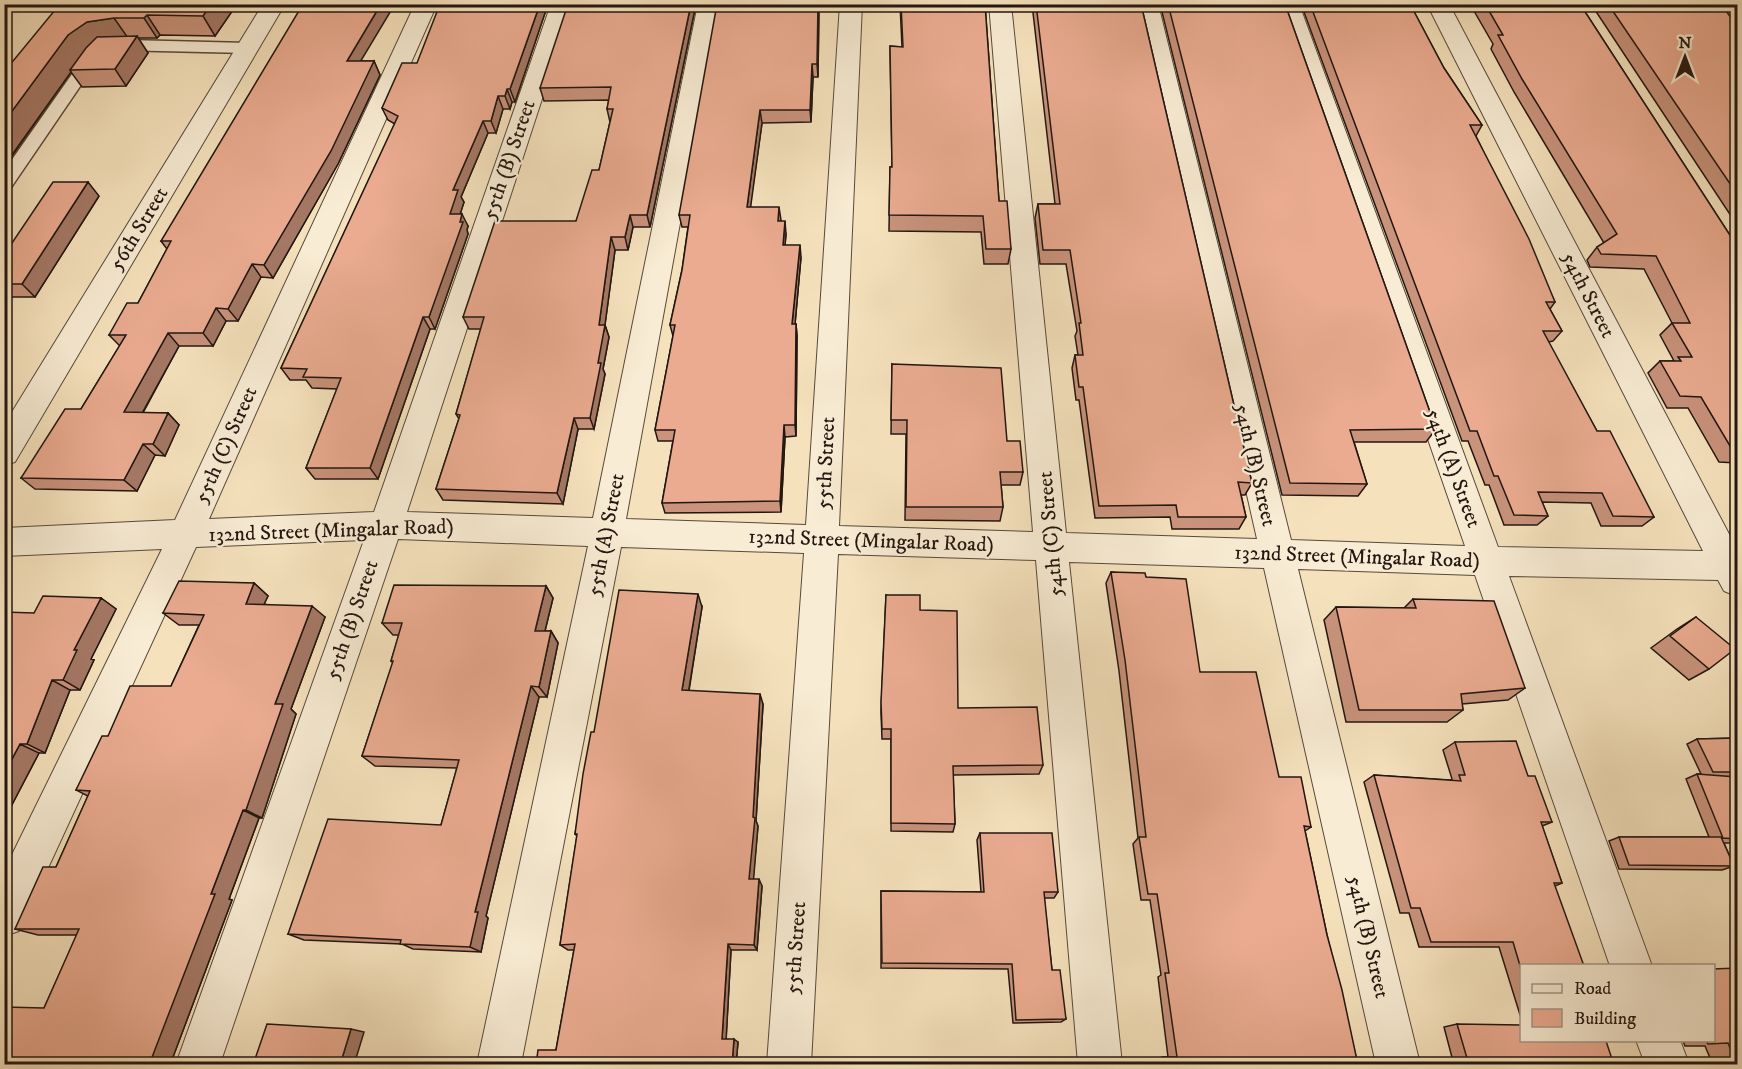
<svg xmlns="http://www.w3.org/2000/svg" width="1742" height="1069" font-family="'IM FELL DW Pica',serif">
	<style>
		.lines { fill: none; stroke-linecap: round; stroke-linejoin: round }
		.lane-casing { stroke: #57493b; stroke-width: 3 }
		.street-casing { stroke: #57493b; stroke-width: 2 }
		.lane { fill: #f8ecd4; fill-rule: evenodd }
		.street { fill: #f8ecd4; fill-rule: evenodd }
		.wall { fill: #c9937c; stroke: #221610; stroke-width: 1.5 }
		.shaded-wall { fill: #a47865; stroke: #221610; stroke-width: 1.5 }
		.building { fill: #eaab90; stroke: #221610; stroke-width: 1.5 }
		.labels { text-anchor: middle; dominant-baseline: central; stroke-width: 4.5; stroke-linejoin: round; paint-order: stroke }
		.street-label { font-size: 21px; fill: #221610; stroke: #f8ecd4 }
	</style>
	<rect width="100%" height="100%" fill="#f5e2bd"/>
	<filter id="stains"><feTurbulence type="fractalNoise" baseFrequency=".00333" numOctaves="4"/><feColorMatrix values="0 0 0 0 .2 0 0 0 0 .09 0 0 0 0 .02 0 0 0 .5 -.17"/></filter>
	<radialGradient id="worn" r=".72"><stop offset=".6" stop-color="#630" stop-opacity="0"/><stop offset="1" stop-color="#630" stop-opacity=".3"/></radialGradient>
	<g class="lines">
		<defs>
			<path id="lane" d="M128 40 248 43 256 48 248 53 115 50 108 52 96 63 10 189 4 191V171L84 57 101 44Z"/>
			<path id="street" d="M263 4H285L15 462 4 465V425Z
				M415 4H437L209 519 374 512 551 4H573L407 512 593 518 698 4H720L626 519 806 525 840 4H862L839 526 1033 532 989 4H1011L1066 533 1257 539 1136 4H1158L1291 540 1465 546 1277 4H1299L1498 547 1703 551 1427 4H1449L1738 551 1736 596 1724 591 1718 580 1509 576 1652 966H1610L1475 575 1298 569 1420 1064H1376L1264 568 1069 562 1122 1064H1078L1036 560 838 554 811 1064H767L804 553 621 547 521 1064H477L588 546 398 539 220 1064H176L364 540 196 547 19 931 4 936V871L162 549 4 556V528L175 520Z
				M1636 1040H1680L1689 1064H1645Z"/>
		</defs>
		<use href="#lane" class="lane-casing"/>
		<use href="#street" class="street-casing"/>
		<use href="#lane" class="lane"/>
		<use href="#street" class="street"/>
	</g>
	<path class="wall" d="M113 4H237L215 36 160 35 157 38H138L148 53 126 86 82 87 71 72 5 166Z
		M548 4 515 102H512L510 109H503L496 133H488L461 197 464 202 460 214 468 226 467 230 468 234 435 329H430L378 479H315L306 468 337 389 312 388 306 380H290L281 368 395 124 388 120 382 108 417 63Z
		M696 4 650 227H633L628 250H615L605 325 609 337 603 369 605 374 594 429H578L563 504 443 500 436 489 459 419 456 414 481 329H469L463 317 576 221 599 170 610 122 607 109 609 100 544 101 540 88Z
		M819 4 818 77H813L811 122 762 123 750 207 780 221 786 234 785 245 801 257 795 324H796L797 336 796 436 785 437 781 512 665 513 662 503 673 441H658L655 430 673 336 670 325 682 270 688 227H682L679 215Z
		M900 4H985L999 201 1011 249 1008 264H984L981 232 889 231 890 167H892L890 46 902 47Z
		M1032 4H1141L1252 483 1245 495H1241L1246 517 1239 529H1172L1170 517 1095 518 1079 400H1076L1072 368 1075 355H1078L1075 336 1077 331 1066 264H1040L1035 218 1038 204H1055Z
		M1160 4H1285L1436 429 1426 442H1354L1367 484 1358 496 1282 495Z
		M1301 4H1410L1444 68 1482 125 1476 136 1555 302 1550 309 1562 331 1553 341 1548 342 1597 431 1654 517 1642 526H1601L1591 503 1542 502 1548 516 1537 525H1504L1489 485H1485L1468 441H1462Z
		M1470 4H1580L1737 246V463L1719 462 1688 408H1667L1648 373 1660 361H1674L1660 335 1672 323 1644 269 1590 267 1587 260 1597 247 1604 243 1514 92 1491 49 1493 44Z
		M1595 4H1721L1737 26V225L1593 7Z
		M1729 4H1737V15Z
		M361 61H374L380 75 338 164 273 278 261 277 238 321H226L213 346H179L143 413H168L179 425 165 456 155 455 137 491 35 489 21 478 81 409 120 346 109 335 138 303 167 249 161 241Z
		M99 196 35 297H4V249H8Z
		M892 364 1007 441 1023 472 1020 485H1001L1003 507 1000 521 905 520 906 434H891Z
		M1111 572 1146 577 1200 672 1279 777 1311 827 1305 831 1327 935 1358 1065H1156L1155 1059 1163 1057H1168L1158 977 1161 975 1150 900H1141L1133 844 1138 838 1119 671 1106 583Z
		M254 583 268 596 264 604 325 617 291 709 296 714 262 818H259L229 899 232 900 170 1065H4L44 1008 77 935H38L15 929 56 867 88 796 76 790 108 736 171 686 199 625H179L163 613Z
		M546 586 553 598 545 631H551L558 643 547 697H539L486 916 488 918 481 952 413 949 402 944 304 940 288 934 441 825 457 768 375 766 362 756 393 663 391 661 399 635H393L382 623Z
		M886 595 920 610 958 708 1043 765 1039 774 953 775 955 824 953 832 891 831V739H882L881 712Z
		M101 598 116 609 91 659 94 660 80 690H70L45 753H39L4 820 34 613Z
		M1413 599 1525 688 1508 700 1462 704 1463 710 1447 722H1346L1324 620 1336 607 1404 608Z
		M702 607 689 691 763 704 756 821 758 826 753 879 762 886 757 950H731L726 1039 738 1042 736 1065H536L556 1050 574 950H568L560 945 577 836 575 834 594 732Z
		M1696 617 1709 669 1689 680 1651 648 1677 629Z
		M1737 738V843H1724L1734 866 1722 870 1619 869 1609 841 1619 837H1709L1686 779 1697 774H1701L1687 744 1697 739Z
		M1455 742 1528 776 1552 822 1542 826 1562 883 1555 886 1521 966V1018L1499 947H1419L1409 913H1400L1364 782 1374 775 1450 780 1452 779 1443 750Z
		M980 833 1058 892 1054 898H1044L1052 970 1066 1019 1061 1022 1013 1023 1008 969 881 968V891L981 892 977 840Z
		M1737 968V1065H1713L1705 1046H1685L1683 1041H1713Z
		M1457 1024 1614 1065H1454L1444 1027Z"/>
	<path class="shaded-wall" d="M211 4H237L215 36 203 16Z
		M381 4H395L353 74 347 61Z
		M540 4H548L515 102 510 89Z
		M691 4H696L650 227 647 215Z
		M818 4H819L818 77 817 64Z
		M147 15 160 35 157 38 144 18Z
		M114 18 128 38 70 70 71 72 4 166V122L68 35 87 22Z
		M137 36 148 53 126 86 115 69Z
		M374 61 380 75 338 164 273 278 264 265Z
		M812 64 813 77 811 122 810 110Z
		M507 89 512 102 510 109 505 96Z
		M498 96 503 109 496 133 491 121Z
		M760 110 762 123 749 219 747 207Z
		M483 121 488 133 461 197 464 202 456 227 450 214 453 190Z
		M88 182 99 196 35 297 22 284Z
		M779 207 781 220 779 234 778 221Z
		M462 214 468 226 467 230 468 234 435 329 429 317Z
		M630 215 633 227 628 250 625 237Z
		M785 221 786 234 784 257 783 245Z
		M611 237 615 250 604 332 605 325 609 337 603 369 605 374 594 429 590 418 598 363 599 325Z
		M800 245 801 257 794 336 792 324Z
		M252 264 261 277 238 321 228 309Z
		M216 308 226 321 213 346 203 333Z
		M423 317 430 329 378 479 370 468Z
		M796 324 797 336 796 436 795 425Z
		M168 333 179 346 136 424 124 412Z
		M168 413 179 425 165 456 153 444Z
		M574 418 578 429 563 504 557 493Z
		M784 425 785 437 781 512 780 501Z
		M143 444 155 455 137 491 124 480Z
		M254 583 268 596 259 615 246 604Z
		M546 586 553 598 542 643 535 631Z
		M698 594 702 607 687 701 682 690Z
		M101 598 116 609 91 659 94 660 80 690 63 680 74 650Z
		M312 606 325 617 291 709 296 714 262 818 246 810 275 704Z
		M551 631 558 643 547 697 539 687Z
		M52 680 70 690 45 753 27 744Z
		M531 686 539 697 486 916 488 918 481 952 470 947 475 912Z
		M760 694 763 704 756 821 758 826 753 886 749 879Z
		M20 744 39 753 4 820V774Z
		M243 810 259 818 229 899 232 900 170 1065H149L211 894Z
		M759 879 762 886 757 950 754 945Z
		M728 944 731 950 726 1042 722 1039Z
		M351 1029 364 1032 354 1065H340Z
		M734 1039 738 1042 736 1065H732Z"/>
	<path class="building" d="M113 4H211L203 16 147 15 144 18H114L87 22 68 35 4 122V72L55 10 108 11Z
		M303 4H381L347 61H374L331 151 264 265 252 264 228 309 216 308 203 333H168L124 412 168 413 153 444H143L124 480 21 478 65 409H81L126 335H109L127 303H138L171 241H161Z
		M440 4H540L510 89H507L505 96H498L491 121H483L453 190H458L450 214H462L460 222H463L429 317H423L370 468H306L341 378 303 377 307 369 281 368 398 116 382 108 402 63H417Z
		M568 4H691L647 215H630L625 237H611L599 325H605L598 363H601L590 418H574L557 493 436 489 460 415 456 414 484 317H463L495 221H576L592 170H599L613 109H607L611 87 540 88Z
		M717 4H818L817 64H812L810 110H760L747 207H779L778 221H785L783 245H800L792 324H796L795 425H784L780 501 662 503 675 430H655L675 325H670L682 270 690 215H679Z
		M901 4H985L999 201H1007L1011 249H986L983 216 889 215 890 167H892L890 46 903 47Z
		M1036 4H1141L1252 483 1238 482 1246 517H1178L1176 505 1099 506 1083 387H1079L1075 355H1083L1079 323H1081L1070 250H1043L1038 204H1060Z
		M1168 4H1285L1436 429 1350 430 1367 484 1290 483Z
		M1310 4H1410L1444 68 1482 125H1470L1529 239 1555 302H1546L1562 331H1543L1597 431H1610L1654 517 1613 516 1602 493 1538 492 1548 516 1514 515 1498 476H1494L1477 431H1470Z
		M1485 4H1580L1737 246V451H1733L1701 397 1680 396 1660 361H1681L1678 357H1692L1672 323H1690L1656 256 1601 254 1597 247 1617 234 1522 79 1498 35H1503Z
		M1608 4H1721L1737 26V194Z
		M137 36 115 69 70 70 86 48 97 37Z
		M53 182H88L22 284H4V249H8Z
		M892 364 1001 368 1007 441H1020L1023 472H1000L1003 507H906L907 420H891Z
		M1111 572 1145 573 1146 577 1186 579 1200 672H1256L1279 777H1301L1311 827 1304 826 1327 935 1342 990 1358 1065H1164L1163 1057H1177L1165 973H1169L1157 894H1148L1139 837H1146L1125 660Z
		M179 581 254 583 246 604 312 606 275 704H283L246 810H243L211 894H215L149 1065H4V1007L44 1008 79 929H15L43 867H56L90 791 76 790 102 736H108L130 686H171L204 615 163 613Z
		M394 585 546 586 535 631H551L539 687 531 686 475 912H478L470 947 400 944 401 940 288 934 328 819 441 825 459 760 362 756 393 661H391L402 623H382Z
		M619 590 698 594 682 690 760 694 753 817 755 818 749 879H759L754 945 728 944 722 1039H734L732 1065H536L538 1050H556L575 944 560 945 577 834H575L583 774 591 732H594Z
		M886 595H920V610L957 611 958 708 1037 707 1043 765 953 766 955 824 891 823V729H882L881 702Z
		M43 596 101 598 74 650H77L63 680H52L27 744H20L4 774V612L34 613Z
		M1413 599 1494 601 1525 688 1461 694 1463 710H1359L1336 607 1416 608Z
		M1696 617 1735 649 1709 669 1670 636Z
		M1737 738V772H1713L1697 739Z
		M1516 741 1528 776H1535L1552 822H1541L1562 883H1554L1584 966H1521V969L1513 942H1431L1420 908H1411L1374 775 1461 781 1459 775H1465L1455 742Z
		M1697 774 1737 777V839L1723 838Z
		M980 833H1052L1058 892H1044L1052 970H1060L1066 1019 1016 1020 1012 964 882 963 881 891 984 892Z
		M1619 837H1721L1734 866 1629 865Z
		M1737 968V1065L1728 1043 1708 1044 1706 1041H1713V969Z
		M267 1024 351 1029 340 1065H253Z
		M1457 1024 1521 1025V1041H1606L1614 1065H1469Z"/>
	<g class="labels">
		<g class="street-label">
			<text transform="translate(509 160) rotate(-71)">55th (B) Street</text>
			<text transform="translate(139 229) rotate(-59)">56th Street</text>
			<text transform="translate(1588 295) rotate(63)">54th Street</text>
			<text transform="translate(226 445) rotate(-66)">55th (C) Street</text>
			<text transform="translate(826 463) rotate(-87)">55th Street</text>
			<text transform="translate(1255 465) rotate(77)">54th (B) Street</text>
			<text transform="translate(1453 468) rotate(70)">54th (A) Street</text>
			<text transform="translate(331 531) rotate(-2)">132nd Street (Mingalar Road)</text>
			<text transform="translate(1051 534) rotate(-95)">54th (C) Street</text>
			<text transform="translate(606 535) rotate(-79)">55th (A) Street</text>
			<text transform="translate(871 541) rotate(2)">132nd Street (Mingalar Road)</text>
			<text transform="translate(1357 557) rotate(2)">132nd Street (Mingalar Road)</text>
			<text transform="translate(352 620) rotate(-71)">55th (B) Street</text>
			<text transform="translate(1368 937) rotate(77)">54th (B) Street</text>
			<text transform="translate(796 948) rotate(-86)">55th Street</text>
		</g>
	</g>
	<rect width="1742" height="1069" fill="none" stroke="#f5e2bd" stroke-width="24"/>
	<rect x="6" y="6" width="1730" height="1057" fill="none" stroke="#221610" stroke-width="3"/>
	<rect x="12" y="12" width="1718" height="1045" fill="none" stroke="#221610" stroke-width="1.5"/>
	<rect x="1520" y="964" width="195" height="78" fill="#f8ecd4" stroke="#a29686" stroke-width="1.5"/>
	<rect x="1532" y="984" width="30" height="9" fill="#f8ecd4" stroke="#a29686" stroke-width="1.5"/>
	<text x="1574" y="994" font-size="18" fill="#221610">Road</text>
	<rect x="1532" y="1009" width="30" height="18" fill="#eaab90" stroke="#a29686" stroke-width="1.5"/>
	<text x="1574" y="1024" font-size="18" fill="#221610">Building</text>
	<g transform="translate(1685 57)" stroke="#f8ecd4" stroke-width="4.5" paint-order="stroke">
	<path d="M0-4.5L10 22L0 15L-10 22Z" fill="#221610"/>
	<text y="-9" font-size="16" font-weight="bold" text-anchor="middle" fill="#221610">N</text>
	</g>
	<rect width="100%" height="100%" filter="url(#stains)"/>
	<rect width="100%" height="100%" fill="url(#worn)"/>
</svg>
